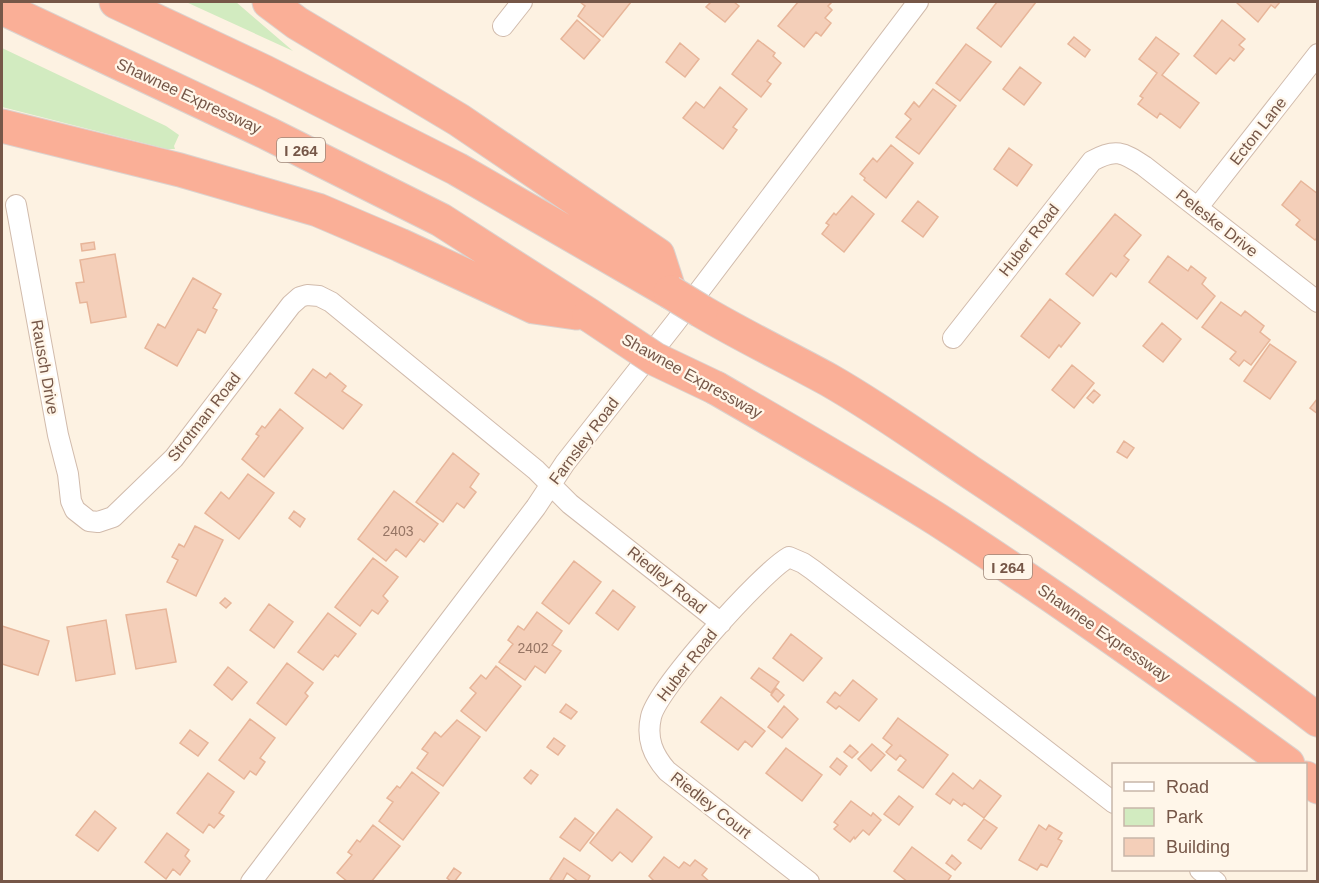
<svg xmlns="http://www.w3.org/2000/svg" width="1319" height="883" font-family="Arial,sans-serif">
	<style>
		.green { fill: #d2ebc0 }
		.building { fill: #f4cfb9; stroke: #e7b599; stroke-width: 1.5 }
		.lines { fill: none; stroke-linecap: round; stroke-linejoin: round }
		.street-casing { stroke: #d1bbac; stroke-width: 22 }
		.highway-casing { stroke: #dbd3cf; stroke-width: 35 }
		.street { stroke: #fff; stroke-width: 20 }
		.highway { stroke: #faaf97; stroke-width: 33 }
		.highway-bridge-casing { stroke: #dbd3cf; stroke-width: 35; stroke-linecap: butt }
		.highway-bridge { stroke: #faaf97; stroke-width: 33 }
		.labels { text-anchor: middle; dominant-baseline: central; stroke-width: 4.5; stroke-linejoin: round; paint-order: stroke }
		.number-label { font-size: 14px; fill: #967564 }
		.shield { fill: #fff6e9; stroke: #9f8778; stroke-width: 1.5 }
		.shield-label { font-size: 15px; font-weight: bold; fill: #765748 }
		.street-label { font-size: 16px; fill: #765748; stroke: #fff6e9 }
	</style>
	<rect width="100%" height="100%" fill="#fdf2e2"/>
	<path class="green" d="M186 2H236L293 51Z
		M2 48 166 126 179 135 174 146 175 149H167L2 107Z"/>
	<path class="building" d="M580 2H631L603 37 578 16 585 6Z
		M711 2H734L739 6 725 22 706 7Z
		M798 2H832L828 6 832 10 825 18 831 23 821 36 816 32 804 47 778 26Z
		M997 2H1036L1001 47 977 28Z
		M1236 2H1280L1275 8 1271 5 1258 22Z
		M577 20 600 40 584 59 561 39Z
		M1222 20 1245 39 1239 45 1244 49 1234 61 1230 58 1216 74 1194 56Z
		M1074 37 1090 50 1085 57 1068 44Z
		M1156 37 1179 54 1162 75 1199 103 1180 128 1160 113 1157 118 1138 104 1143 98 1140 96 1157 73 1139 59Z
		M758 40 775 53 773 56 781 63 767 81 771 84 761 97 732 74Z
		M680 43 699 59 685 77 666 62Z
		M966 44 991 62 960 101 936 83Z
		M1020 67 1041 83 1024 105 1003 89Z
		M720 87 747 109 733 127 737 130 723 149 683 118 696 102 704 108Z
		M933 89 956 106 919 154 896 137 911 119 905 114 914 102 919 107Z
		M891 145 913 163 886 198 864 180 865 178 860 174 873 158 877 162Z
		M1009 148 1032 165 1017 186 994 169Z
		M1301 181 1318 194V237L1315 240 1296 225 1300 220 1282 205Z
		M852 196 874 214 844 252 822 234 829 225 826 223 834 213 836 215Z
		M918 201 938 217 923 237 902 221Z
		M1115 214 1141 235 1124 256 1129 260 1116 277 1111 273 1093 296 1066 274Z
		M94 242 95 249 82 251 81 244Z
		M115 254 126 317 91 323 87 302 80 303 76 283 84 282 80 260Z
		M1168 256 1188 271 1191 266 1206 278 1202 284 1215 296 1197 319 1149 282Z
		M193 278 221 294 213 308 217 310 205 333 198 329 177 366 145 348 158 324 165 328Z
		M1050 299 1080 323 1061 347 1059 345 1049 358 1021 336Z
		M1221 302 1241 316 1245 311 1264 326 1260 332 1270 340 1251 365 1244 360 1239 366 1230 359 1236 352 1202 327Z
		M1162 323 1181 339 1163 362 1143 346Z
		M1270 344 1296 362 1270 399 1244 381Z
		M1072 365 1094 383 1074 408 1052 390Z
		M313 369 326 378 330 373 346 386 342 391 362 405 343 429 295 393Z
		M1094 390 1100 395 1093 403 1087 398Z
		M1318 398V414L1310 408Z
		M280 409 303 428 264 477 242 459 259 436 256 434 262 426 265 428Z
		M1124 441 1134 448 1127 458 1117 452Z
		M453 453 479 474 470 487 476 492 464 508 457 503 443 522 416 502Z
		M248 474 274 493 239 539 205 513 221 492 229 499Z
		M394 491 438 524 424 542 420 539 406 557 396 549 386 561 358 539Z
		M294 511 305 519 300 527 289 518Z
		M195 526 223 540 196 596 167 582 178 560 172 557 179 544 184 547Z
		M373 558 398 577 383 596 388 601 378 614 372 610 360 626 335 607Z
		M574 561 601 582 569 624 542 603Z
		M613 590 635 607 618 630 596 613Z
		M225 598 231 603 226 608 220 603Z
		M269 604 293 622 274 648 250 630Z
		M166 609 176 662 136 669 126 615Z
		M537 612 562 631 552 645 561 651 545 673 535 666 525 680 499 662 513 644 508 640 518 626 524 630Z
		M328 613 356 634 338 657 335 655 323 670 298 652Z
		M106 620 115 674 76 681 67 627Z
		M2 626 49 641 38 675 2 664Z
		M791 634 822 658 803 681 773 658Z
		M287 663 313 683 305 693 308 696 286 725 257 703Z
		M496 666 521 686 486 731 461 711 476 693 470 688 481 675 486 679Z
		M228 667 247 682 232 700 214 685Z
		M759 668 779 682 771 693 751 678Z
		M853 680 877 699 859 721 839 706 836 709 827 702 835 692 840 696Z
		M776 688 784 695 778 702 771 695Z
		M721 697 765 731 752 747 745 741 738 750 701 722Z
		M566 704 577 712 571 719 560 712Z
		M784 706 798 719 782 738 768 727Z
		M898 718 948 755 923 788 898 770 906 760 900 755 896 760 886 752 892 745 883 738Z
		M250 719 275 738 260 758 265 762 256 775 250 771 244 779 219 760Z
		M457 720 480 737 443 786 417 768 428 753 422 749 435 732 441 737Z
		M190 730 208 743 198 756 180 743Z
		M554 738 565 746 558 755 547 747Z
		M872 744 885 755 871 771 858 759Z
		M850 745 858 752 852 758 844 752Z
		M786 748 822 775 802 801 766 773Z
		M837 758 847 766 840 775 830 767Z
		M531 770 538 775 531 784 524 778Z
		M412 772 439 793 403 840 379 821 393 802 387 798 397 786 400 788Z
		M208 773 234 792 219 813 224 816 214 828 209 824 203 833 177 813Z
		M953 773 973 789 980 780 1001 796 984 818 964 803 962 806 953 799 950 804 936 794Z
		M899 796 913 807 899 825 884 814Z
		M851 801 871 816 873 813 881 820 869 835 863 830 855 839 854 837 850 842 834 829 838 825 834 822Z
		M617 809 652 837 632 862 620 852 612 861 590 843Z
		M95 811 116 828 98 851 76 835Z
		M575 818 594 833 580 851 560 837Z
		M984 819 997 828 981 849 968 840Z
		M373 825 400 846 371 882H348L337 873 352 855 348 852 357 840 360 842Z
		M1039 825 1046 830 1049 825 1062 833 1058 839 1062 841 1047 867 1041 864 1037 870 1019 860Z
		M167 833 189 850 185 856 190 861 180 875 173 869 166 879 145 862Z
		M912 847 951 876 947 882H908L894 871Z
		M952 855 961 863 955 870 946 863Z
		M664 857 679 868 684 862 690 866 695 860 707 869 702 875 710 882H655L649 876Z
		M564 858 590 876 587 882H579L567 873 562 882H555L550 879Z
		M454 868 461 873 454 882H452L447 878Z"/>
	<g class="lines">
		<defs>
			<path id="street" d="M503 26 522 2
				M16 205 58 435 68 474 71 501 75 510 89 521 98 522 113 517 174 458 291 305 300 297 307 295 319 296 331 302 536 470 570 504 721 623
				M1198 207 1318 54
				M953 338 1092 161C1115 148 1123 152 1144 166L1318 302
				M1200 870 1216 882
				M251 882 536 507 565 463 675 323 918 2
				M809 882 667 771C653 755 646 739 651 717 657 689 762 572 789 557L803 563 813 570 1114 803"/>
			<path id="highway" d="M116 2 265 72 457 169 670 292
				M269 2 297 23 459 120 658 255 670 292
				M2 8 267 133 441 220 589 315
				M2 126 180 170 318 210 400 245 534 307 576 313
				M701 311C743 336 787 357 829 380 878 408 924 441 970 472 1089 551 1204 634 1318 720
				M716 388C790 431 865 474 938 520 1057 597 1173 680 1288 764
				M1306 778 1318 787"/>
		</defs>
		<use href="#street" class="street-casing"/>
		<use href="#highway" class="highway-casing"/>
		<use href="#street" class="street"/>
		<use href="#highway" class="highway"/>
		<defs>
			<path id="highway-bridge" d="M670 292 701 311
				M589 315 655 359 716 388"/>
		</defs>
		<use href="#highway-bridge" class="highway-bridge-casing"/>
		<use href="#highway-bridge" class="highway-bridge"/>
	</g>
	<g class="labels">
		<g class="number-label">
			<text x="398" y="531">2403</text>
			<text x="533" y="648">2402</text>
		</g>
		<g class="shield">
			<rect x="277" y="138" width="48" height="24" rx="4.5"/>
			<rect x="984" y="555" width="48" height="24" rx="4.5"/>
		</g>
		<g class="shield-label">
			<text x="301" y="150">I 264</text>
			<text x="1008" y="567">I 264</text>
		</g>
		<g class="street-label">
			<text transform="translate(189 96) rotate(25)">Shawnee Expressway</text>
			<text transform="translate(1258 131) rotate(-52)">Ecton Lane</text>
			<text transform="translate(1217 223) rotate(38)">Peleske Drive</text>
			<text transform="translate(1029 240) rotate(-52)">Huber Road</text>
			<text transform="translate(45 367) rotate(80)">Rausch Drive</text>
			<text transform="translate(692 376) rotate(29)">Shawnee Expressway</text>
			<text transform="translate(204 417) rotate(-52)">Strotman Road</text>
			<text transform="translate(584 441) rotate(-53)">Farnsley Road</text>
			<text transform="translate(667 580) rotate(39)">Riedley Road</text>
			<text transform="translate(1104 633) rotate(35)">Shawnee Expressway</text>
			<text transform="translate(687 665) rotate(-52)">Huber Road</text>
			<text transform="translate(711 805) rotate(38)">Riedley Court</text>
		</g>
	</g>
	<rect width="1319" height="883" fill="none" stroke="#765748" stroke-width="6"/>
	<rect x="1112" y="763" width="195" height="108" fill="#fff6e9" stroke="#c8b6a9" stroke-width="1.5"/>
	<rect x="1124" y="782" width="30" height="9" fill="#ffffff" stroke="#c8b6a9" stroke-width="1.5"/>
	<text x="1166" y="793" font-size="18" fill="#765748">Road</text>
	<rect x="1124" y="808" width="30" height="18" fill="#d2ebc0" stroke="#c8b6a9" stroke-width="1.5"/>
	<text x="1166" y="823" font-size="18" fill="#765748">Park</text>
	<rect x="1124" y="838" width="30" height="18" fill="#f4cfb9" stroke="#c8b6a9" stroke-width="1.5"/>
	<text x="1166" y="853" font-size="18" fill="#765748">Building</text>
</svg>
